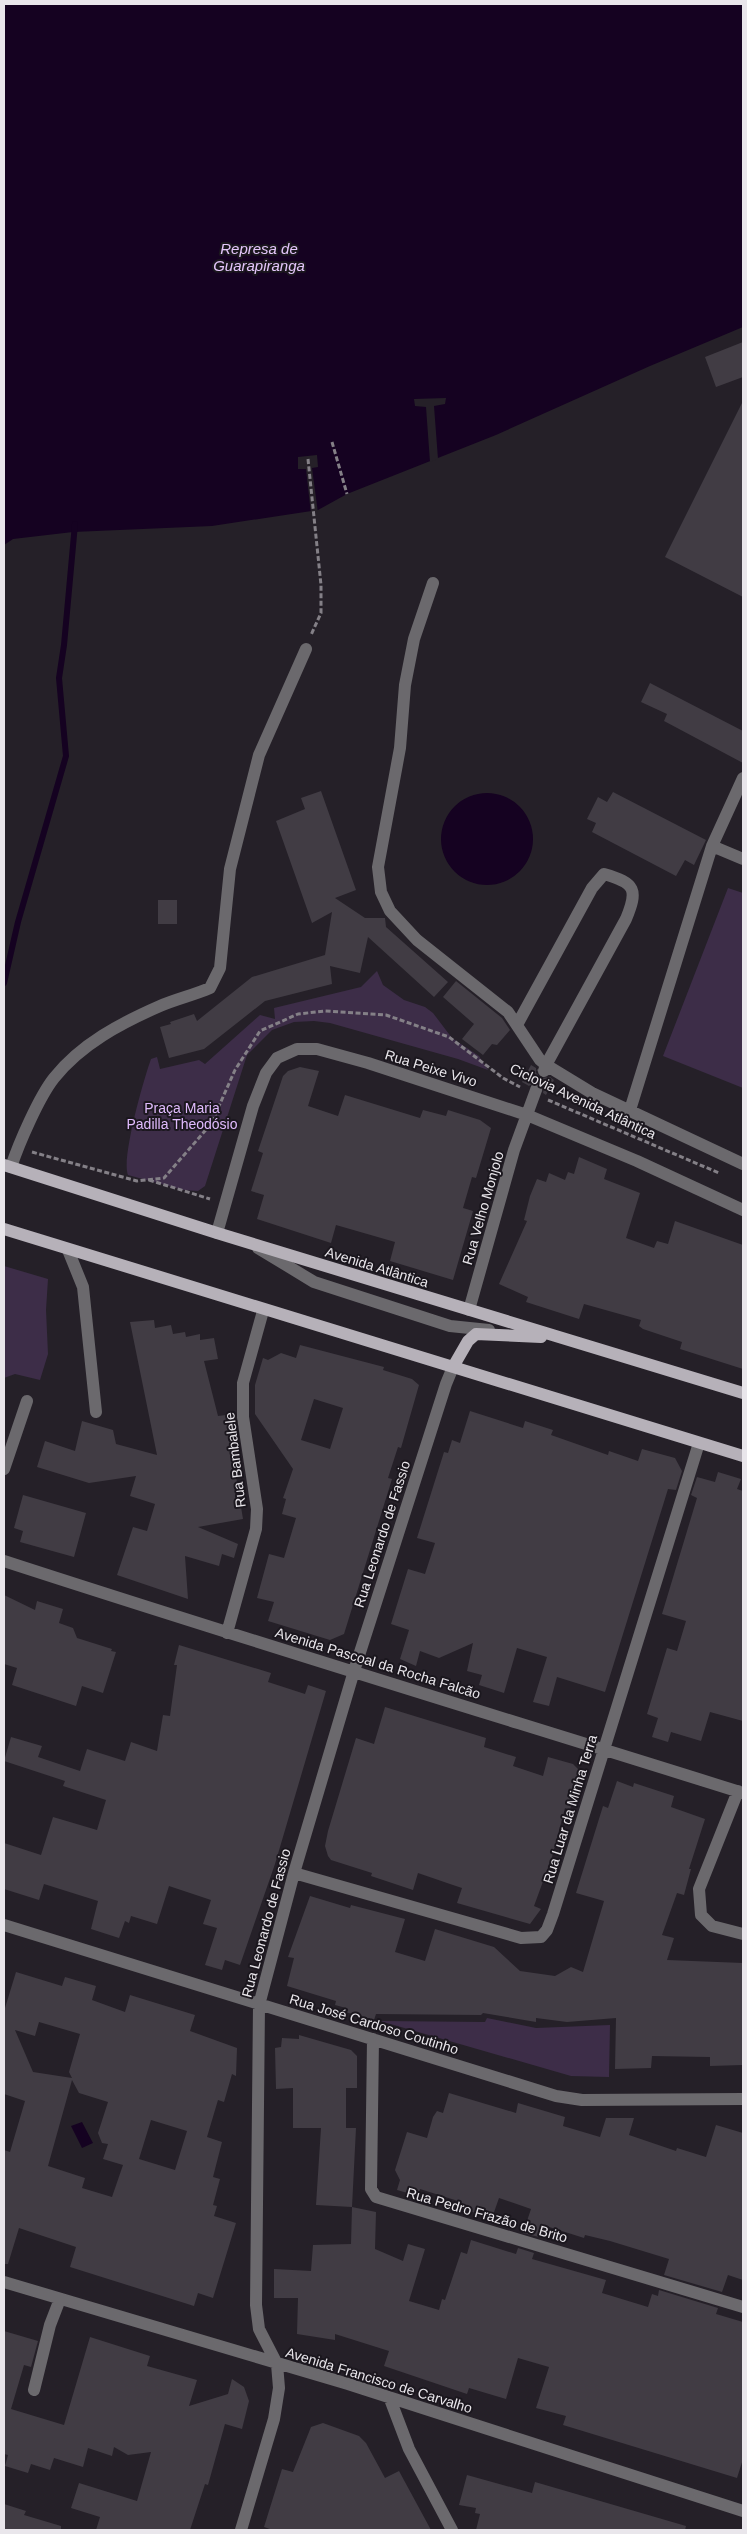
<svg xmlns="http://www.w3.org/2000/svg" width="747" height="2534" font-family="Arial,sans-serif">
	<style>
		.green { fill: #3d2d48 }
		.water { fill: #150221 }
		.pier { fill: #252028 }
		.lines { fill: none; stroke-linecap: round; stroke-linejoin: round }
		.stream { stroke: #150221; stroke-width: 6 }
		.building { fill: #413c44; fill-rule: evenodd }
		.minor-tunnel { stroke: #423e45; stroke-width: 12; stroke-dasharray: 12 6; stroke-linecap: butt }
		.path { stroke: #848087; stroke-width: 3; stroke-dasharray: 5 2.5; stroke-linecap: butt }
		.minor { stroke: #6b696d; stroke-width: 12 }
		.major { stroke: #b6b1b9; stroke-width: 12 }
		.labels { text-anchor: middle; dominant-baseline: central; stroke-width: 4; stroke-linejoin: round; paint-order: stroke }
		.street-label { font-size: 14px; fill: #e9e6eb; stroke: #1b171e }
		.park-label { font-size: 14px; fill: #e0bbfd; stroke: #1b171e }
		.water-label { font-size: 15px; font-style: italic; fill: #e4c6fb; stroke: #1b171e }
	</style>
	<rect width="100%" height="100%" fill="#252028"/>
	<path class="green" d="M728 888 743 893V1088L663 1056Z
		M377 971 383 985 404 1000 425 1007 433 1013 452 1038 479 1056 488 1070 458 1059 330 1023 314 1021 294 1022 272 1030 247 1055 205 1186 198 1191 183 1190 128 1175C121 1159 144 1078 151 1059L157 1057 160 1069 199 1060 205 1064 260 1015 275 1019 274 1008 361 987Z
		M4 1266 48 1279 46 1310 48 1354 40 1380 15 1374 4 1378Z
		M487 2018 536 2028 610 2025 609 2077 571 2076 380 2021 485 2022Z"/>
	<path class="water" d="M4 4H743V327L650 366 496 435 347 494 318 510 212 526 73 532 13 539 4 545Z
		M441 839a46 46 0 1 1 92 0a46 46 0 1 1-92 0Z
		M82 2122 93 2143 82 2148 71 2126Z"/>
	<path class="pier" d="M446 398 445 404 434 406 438 459 430 462 426 407 415 406 414 399Z
		M317 455 318 467 312 468 318 513 311 514 306 469H298V457Z"/>
	<g class="lines">
		<path class="stream" d="M4 983 18 922 66 756 59 678 64 645 75 524"/>
	</g>
	<path class="building" d="M743 342V377L716 387 705 357Z
		M743 401V597L665 557Z
		M650 683 743 731V763L664 721 667 714 641 702Z
		M321 791 356 890 335 898 365 918H385L386 927 448 982 434 997 368 937 360 973 330 966 332 984 265 1001 204 1049 169 1058 160 1027 171 1024 170 1022 194 1014 197 1021 252 977 325 955 332 912 312 923 276 821 305 809 301 798Z
		M613 792 706 840 694 865 685 860 676 876 592 832 596 823 587 819 598 797 607 802Z
		M158 900H177V924H158Z
		M456 981 502 1018 510 1030 497 1045 492 1044 483 1055 462 1039 474 1024 443 997Z
		M531 1065 536 1068V1073L541 1078 550 1077 554 1080 546 1095 543 1093 544 1088 539 1083 534 1082 529 1086 522 1082Z
		M300 1067 319 1071 308 1106 338 1116 345 1095 420 1118 423 1110 446 1116 448 1110 480 1120 491 1128 476 1178 472 1177 463 1208 473 1211 453 1280 390 1261 395 1242 336 1225 331 1243 257 1219 264 1195 251 1191 263 1153 258 1151 283 1076 288 1071Z
		M579 1157 607 1169 604 1179 640 1193 626 1238 654 1248 657 1241 668 1244 675 1221 743 1245V1369L680 1349 682 1342 643 1329 639 1326 641 1320 584 1304 579 1319 526 1302 528 1297 499 1284 527 1221 524 1220 530 1196 537 1179 546 1182 549 1173 565 1180 568 1172 574 1174Z
		M154 1320 155 1328 171 1325 173 1334 185 1332 186 1337 200 1334V1340L214 1338 218 1359 204 1361 218 1416 226 1415 243 1519 198 1527 238 1544 234 1558 222 1554 219 1566 185 1556 188 1599 117 1575 133 1527 147 1531 155 1504 130 1496 136 1476 89 1483 37 1467 45 1441 75 1451 82 1421 113 1430 116 1444 157 1455 130 1322Z
		M300 1345 384 1367 383 1370 412 1379 419 1385 401 1448 398 1447 388 1478 392 1479 344 1634 330 1640 268 1621 274 1602 257 1598 269 1554 284 1558 296 1518 282 1514 286 1499 283 1498 293 1469 255 1414V1385L263 1358 268 1360 281 1353 296 1358ZM314 1399 343 1408 330 1449 301 1440Z
		M470 1411 523 1428 525 1421 553 1430 551 1435 608 1455 609 1451 638 1461 642 1449 675 1458 682 1471 676 1490 668 1489 605 1692 557 1677 549 1706 533 1702 547 1657 517 1648 504 1693 479 1685 482 1675 467 1671 473 1643 439 1658 420 1651 416 1666 400 1659 409 1630 391 1624 408 1569 425 1574 435 1543 417 1538 444 1452 448 1453 452 1440 460 1443Z
		M718 1472 741 1479 737 1489 743 1491V1721L710 1712 701 1741 671 1732 668 1742 652 1737 658 1718 647 1714 667 1648 677 1651 686 1621 662 1614 697 1498 691 1495 697 1477 715 1482Z
		M23 1495 86 1513 74 1557 20 1542 23 1531 14 1528Z
		M4 1595 35 1610 37 1601 63 1609 59 1623 73 1628 77 1638 112 1649 111 1651 116 1652 103 1693 82 1686 76 1706 12 1685 17 1668 4 1664Z
		M179 1645 271 1673 268 1682 305 1694 308 1685 326 1691 275 1864 240 1965 225 1960 222 1970 205 1965 217 1928 203 1924 211 1900 169 1886 157 1924 131 1916 129 1923 125 1921 119 1938 91 1929 98 1901 44 1884 39 1900 4 1889V1843L41 1855 53 1817 97 1830 106 1800 63 1786 65 1781 4 1761 11 1737 42 1746 38 1757 80 1771 87 1749 125 1761 131 1742 157 1751 163 1715 170 1716 177 1665H174Z
		M385 1707 486 1738 484 1747 516 1757 513 1766 543 1776 548 1757 573 1764 580 1771 570 1810 565 1808 552 1857 534 1906 541 1909 530 1924 457 1903 462 1888 450 1884 418 1873 413 1890 371 1876 372 1873 331 1860 328 1856 325 1846 328 1831 356 1738 374 1744Z
		M617 1781 633 1787 634 1783 674 1796 671 1807 705 1819 689 1869H691L684 1895 677 1893 662 1935 674 1938 667 1960 743 1963V2065L710 2066V2057L652 2056 651 2068 615 2069 616 2018 567 2022 536 2018V2022L483 2013 481 2015 376 2014 374 2020 345 2012 346 2008 335 2005 336 2001 287 1986 294 1958 288 1957 310 1896 350 1908 351 1905 405 1919 395 1952 425 1961 435 1929 494 1947 520 1971 555 1976 571 1967 583 1972 604 1901 576 1893 603 1806 608 1808Z
		M16 1972 62 1986 65 1977 96 1986 92 2000 125 2012 130 1995 195 2015 190 2031 237 2048 236 2076 232 2074 224 2102 218 2100 207 2137 222 2142 213 2177 220 2179 213 2205 217 2206 214 2216 236 2223 213 2298 198 2293 194 2306 70 2267 76 2247 19 2228 8 2264H4V2150L10 2152 25 2101 4 2094V2006L5 2008ZM39 2022 80 2034 69 2072 72 2078 33 2072 15 2030 35 2036ZM72 2080 79 2093 108 2102 98 2133 102 2143 108 2144 103 2159 123 2165 112 2197 82 2188 85 2178 48 2166ZM151 2120 187 2131 175 2170 139 2159Z
		M299 2035 351 2050 357 2056V2088H346V2128H356L352 2207 316 2205 321 2128H293V2088L276 2089 275 2048 281 2047 282 2038 299 2039Z
		M449 2093 516 2113 518 2103 528 2106 565 2117 563 2126 600 2137 606 2118H634L629 2135 676 2151 677 2148 706 2157 716 2125 743 2133V2280L728 2275 722 2292 664 2275 669 2259 610 2241 585 2235 584 2238 543 2225 539 2237 523 2233 531 2209 499 2198 492 2218 456 2207 458 2201 420 2189 418 2196 397 2190 400 2180 395 2170 407 2132 427 2138 433 2117 437 2111 443 2113Z
		M352 2207 376 2212 375 2249 403 2261 408 2244 425 2249 409 2301 439 2310 442 2299 445 2300 461 2252 467 2254 471 2240 516 2254 518 2248 534 2253 532 2259 606 2280 602 2293 648 2307 652 2294 658 2296 659 2290 718 2308 716 2314 743 2322V2459L737 2478 563 2425 566 2416 536 2408 549 2367 518 2358 506 2399 469 2388 467 2394 384 2366 389 2351 335 2334V2340L297 2334 298 2298H274V2269L311 2271 313 2245 351 2244Z
		M4 2331 38 2341 31 2367 24 2365 11 2409 64 2425 90 2337 150 2356 147 2366 197 2380 189 2406 228 2394 232 2379 244 2387 249 2401 242 2429 225 2424 208 2485 205 2484 190 2530H96L100 2517 71 2508 79 2483 137 2501 151 2452 128 2455 114 2447 112 2456 88 2448 83 2467 54 2458 50 2470 31 2464 28 2473 5 2466 8 2455 4 2454Z
		M323 2423 359 2436 366 2443 385 2478 399 2471 431 2530H273L264 2527 282 2469 293 2472 311 2427Z
		M467 2475 532 2493 535 2482 686 2526 685 2530H476L480 2514 475 2513 476 2508 459 2505Z
		M4 2504 26 2511 24 2515 61 2526V2530H4Z"/>
	<g class="lines">
		<path class="minor-tunnel" d="M536 1090 543 1071"/>
		<path class="path" d="M332 442 347 494
			M308 459 321 585V613L311 635
			M548 1100 719 1173
			M32 1152 137 1181 164 1178 211 1124 235 1070 260 1031 298 1014 325 1011 386 1015 449 1037 503 1078 520 1087
			M149 1180 210 1199"/>
		<path class="minor" d="M433 583 414 639 405 685 400 748 378 867 381 892 390 911 417 940 508 1012 540 1060 546 1065 626 919C638 890 636 883 604 874L592 888 518 1023
			M712 846 743 859
			M544 1071 546 1065 592 1093 743 1164
			M630 1110 712 846 743 778
			M11 1167C19 1143 39 1097 54 1078 81 1044 121 1023 160 1006 176 999 194 995 210 988L220 968 230 869 259 755 306 649
			M217 1233 253 1106 266 1073 277 1058 297 1049H317L368 1063 527 1115 637 1161 743 1210
			M258 1248 314 1282 450 1326 489 1330
			M68 1250 83 1287 96 1412
			M469 1310 514 1150 536 1090
			M4 1469 27 1401
			M4 1561C250 1641 497 1716 743 1793
			M227 1633 256 1529 257 1509 243 1417V1383L263 1311
			M738 1791 699 1889 701 1915 712 1926 743 1934
			M294 1873 521 1938 541 1937 547 1930 553 1914 699 1443
			M4 1925 556 2096 582 2100 743 2099
			M373 2039 371 2189 376 2197 743 2307
			M4 2282 348 2384 743 2511
			M34 2390 50 2325 60 2299
			M390 2399 409 2449 452 2530
			M241 2530 274 2419 279 2388 277 2364 259 2329 256 2305 259 2005 294 1873 354 1671 446 1384 453 1367"/>
		<path class="major" d="M4 1165 217 1233 743 1393
			M4 1229 743 1456
			M453 1367 468 1341 476 1334 541 1337"/>
	</g>
	<g class="labels">
		<g class="street-label">
			<text transform="translate(431 1068) rotate(17)">Rua Peixe Vivo</text>
			<text transform="translate(583 1101) rotate(25)">Ciclovia Avenida Atlântica</text>
			<text transform="translate(483 1208) rotate(-74)">Rua Velho Monjolo</text>
			<text transform="translate(377 1267) rotate(17)">Avenida Atlântica</text>
			<text transform="translate(235 1460) rotate(-97)">Rua Bambalele</text>
			<text transform="translate(382 1534) rotate(-72)">Rua Leonardo de Fassio</text>
			<text transform="translate(378 1663) rotate(17)">Avenida Pascoal da Rocha Falcão</text>
			<text transform="translate(570 1809) rotate(-73)">Rua Luar da Minha Terra</text>
			<text transform="translate(266 1923) rotate(-75)">Rua Leonardo de Fassio</text>
			<text transform="translate(374 2024) rotate(17)">Rua José Cardoso Coutinho</text>
			<text transform="translate(487 2215) rotate(16)">Rua Pedro Frazão de Brito</text>
			<text transform="translate(379 2380) rotate(17)">Avenida Francisco de Carvalho</text>
		</g>
		<g class="park-label">
			<text x="182" y="1108">Praça Maria<tspan x="182" dy="16">Padilla Theodósio</tspan></text>
		</g>
		<g class="water-label">
			<text x="259" y="248">Represa de<tspan x="259" dy="17">Guarapiranga</tspan></text>
		</g>
	</g>
	<rect width="747" height="2534" fill="none" stroke="#e9e6eb" stroke-width="10"/>
</svg>
